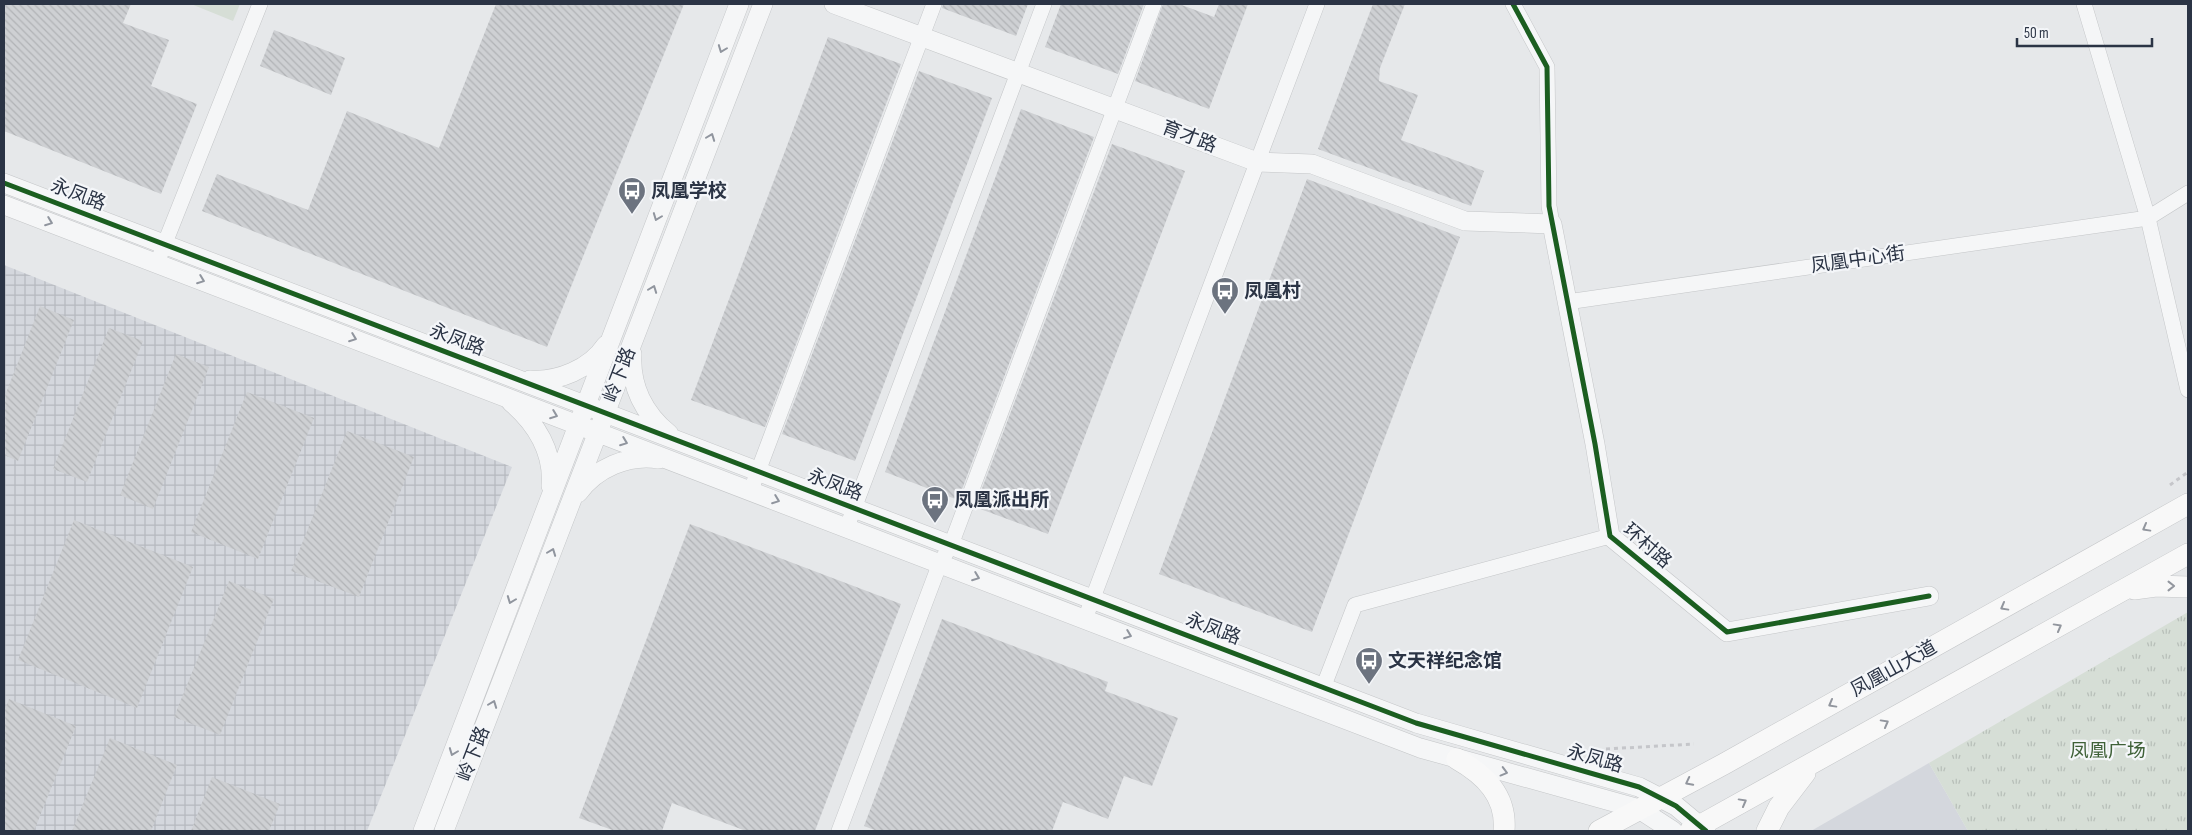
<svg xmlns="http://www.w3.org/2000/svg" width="2192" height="835" font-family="'Sofia Sans Condensed','Noto Sans SC',sans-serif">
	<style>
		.built { fill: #d4d7dd }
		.industrial { fill: url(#industrial-grid) }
		.park { fill: url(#park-tufts) }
		.pitch { fill: #d6ded6 }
		.building { fill: url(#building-back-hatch) }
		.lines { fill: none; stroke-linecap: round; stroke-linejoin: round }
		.minor-casing { stroke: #c4c6c8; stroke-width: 16 }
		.tertiary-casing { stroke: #c4c6c8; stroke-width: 20 }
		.secondary-casing { stroke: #c4c6c8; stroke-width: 22 }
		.path { stroke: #c5c6ca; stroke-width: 3; stroke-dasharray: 4 4; stroke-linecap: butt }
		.minor { stroke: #f5f6f7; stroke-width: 15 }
		.tertiary { stroke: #f5f6f7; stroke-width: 19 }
		.secondary { stroke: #f8f8f8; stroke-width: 21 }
		.cycleway-casing { stroke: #f4f6f9; stroke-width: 8 }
		.cycleway { stroke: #1b5e20; stroke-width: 5 }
		.oneway { stroke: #90959e }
		.oneway2 { stroke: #92969e }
		.labels { text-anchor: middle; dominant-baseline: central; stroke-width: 4.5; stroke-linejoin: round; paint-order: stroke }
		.street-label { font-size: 19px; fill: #2b3445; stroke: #f4f6f9 }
		.poi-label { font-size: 19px; font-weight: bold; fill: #2b3445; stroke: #f4f6f9; text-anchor: start }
		.park-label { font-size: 19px; fill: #3f6138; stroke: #f4f6f9 }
	</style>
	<defs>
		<pattern id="industrial-grid" width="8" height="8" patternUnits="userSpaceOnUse" patternTransform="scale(1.25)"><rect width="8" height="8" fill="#d4d7dd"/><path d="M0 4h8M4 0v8" fill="none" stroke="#b6b9bf"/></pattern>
		<pattern id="park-tufts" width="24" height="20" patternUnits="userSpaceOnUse" patternTransform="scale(1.25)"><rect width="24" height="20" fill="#d6ded6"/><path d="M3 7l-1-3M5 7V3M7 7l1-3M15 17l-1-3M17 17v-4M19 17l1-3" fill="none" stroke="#b8bfb9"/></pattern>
		<pattern id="building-back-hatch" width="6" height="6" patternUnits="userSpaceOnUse" patternTransform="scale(1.25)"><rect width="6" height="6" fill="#ced0d3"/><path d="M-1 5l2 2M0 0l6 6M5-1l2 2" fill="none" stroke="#b1b3b6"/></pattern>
	</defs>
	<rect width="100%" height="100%" fill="#e6e8ea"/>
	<path class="built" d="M1929 763 1968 831H1811Z"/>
	<path class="industrial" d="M4 265 512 467 367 831H4Z"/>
	<path class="park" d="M2188 612V831H1968L1929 763Z"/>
	<path class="pitch" d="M191 4H240L233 21Z"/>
	<path class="building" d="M4 4H131L123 23 169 40 151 86 197 104 161 194 4 131Z
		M496 4H684L547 347 202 211 217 174 308 210 347 111 439 148Z
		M943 4H1028L1016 36 942 8Z
		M1061 4H1144L1118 74 1045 47Z
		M1163 4H1179L1214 17 1219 4H1248L1209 109 1135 81Z
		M1373 4H1405L1380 68 1379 81 1418 95 1401 140 1484 171 1471 206 1318 149Z
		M274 30 345 58 331 95 260 66Z
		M828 37 901 64 765 427 691 400Z
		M919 71 992 98 855 461 782 434Z
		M1021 109 1094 137 958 500 885 472Z
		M1112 144 1185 171 1048 534 975 507Z
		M1307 179 1460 237 1312 632 1159 574Z
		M40 306 74 320 18 461 4 455V398Z
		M109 328 143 341 87 482 53 469Z
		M176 354 209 367 153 509 120 495Z
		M247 392 314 418 258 559 191 532Z
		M347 431 414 457 359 597 291 571Z
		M74 520 193 567 137 708 18 660Z
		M690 524 901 604 815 831H746L672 803 662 831H615L579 818Z
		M229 581 274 599 220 735 174 717Z
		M942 619 1108 682 1105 691 1178 718 1152 786 1124 776 1108 819 1063 802 1052 831H877L864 826Z
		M9 699 76 726 34 831H4V712Z
		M110 738 177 765 151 831H72Z
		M212 777 280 804 269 831H191Z"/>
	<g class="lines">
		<defs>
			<path id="minor" d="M1513 4 1547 67 1549 206 1552 224
				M2084 4 2148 218 2188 390
				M157 263 260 4
				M1567 302 2148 218 2188 193
				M751 490 934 4
				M847 527 1044 4
				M1085 619 1317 4
				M1323 688 1355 605 1610 536
				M839 831 940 563 951 545 1154 4"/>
			<path id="tertiary" d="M834 4 1257 162 1312 164 1465 221 1552 224 1595 444 1610 536 1727 632 1929 596
				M4 183 1416 723 1639 787 1676 806 1706 831
				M4 205 1420 748 1639 809 1673 831
				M632 354C630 386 644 414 669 434
				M530 380C558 382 590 369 606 345
				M511 402C536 423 554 452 551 486
				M578 493C596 468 628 454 659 459
				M423 831 739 4
				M444 831 763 4"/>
			<path id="secondary" d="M2134 589 2156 586 2188 587
				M1457 759C1485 775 1507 796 1504 831
				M1599 831 1724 764 2188 504
				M1690 831 2188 554
				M1767 831 1779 807 1805 773"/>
		</defs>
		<use href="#minor" class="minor-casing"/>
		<use href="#tertiary" class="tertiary-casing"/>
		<use href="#secondary" class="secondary-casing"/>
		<path class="path" d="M2170 485 2188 472
			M1606 749 1694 744"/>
		<use href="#minor" class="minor"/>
		<use href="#tertiary" class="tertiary"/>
		<use href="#secondary" class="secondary"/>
		<defs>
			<path id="cycleway" d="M1513 4 1547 67 1549 206 1595 444 1610 536 1727 632 1929 596
				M4 183 1416 723 1639 787 1676 806 1706 831"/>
		</defs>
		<use href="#cycleway" class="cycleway-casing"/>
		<use href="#cycleway" class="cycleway"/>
	</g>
	<defs><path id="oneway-chevron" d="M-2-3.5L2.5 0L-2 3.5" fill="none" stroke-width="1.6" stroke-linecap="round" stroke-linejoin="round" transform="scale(1.25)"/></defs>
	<g class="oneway">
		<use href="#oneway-chevron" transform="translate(722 49) rotate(111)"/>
		<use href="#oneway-chevron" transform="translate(711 137) rotate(-69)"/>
		<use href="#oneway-chevron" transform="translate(657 217) rotate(111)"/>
		<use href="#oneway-chevron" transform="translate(49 222) rotate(21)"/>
		<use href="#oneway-chevron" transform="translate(201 280) rotate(21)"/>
		<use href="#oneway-chevron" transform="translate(653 289) rotate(-69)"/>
		<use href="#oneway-chevron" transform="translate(353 338) rotate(21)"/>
		<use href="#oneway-chevron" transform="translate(554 415) rotate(21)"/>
		<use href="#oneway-chevron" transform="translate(624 442) rotate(21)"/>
		<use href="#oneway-chevron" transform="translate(776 500) rotate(21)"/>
		<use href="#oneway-chevron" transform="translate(552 552) rotate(-69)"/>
		<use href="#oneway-chevron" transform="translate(976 577) rotate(21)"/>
		<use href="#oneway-chevron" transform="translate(511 600) rotate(111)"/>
		<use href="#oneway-chevron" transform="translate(1128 635) rotate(21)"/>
		<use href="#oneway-chevron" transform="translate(493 704) rotate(-69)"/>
		<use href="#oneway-chevron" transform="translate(453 752) rotate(111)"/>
		<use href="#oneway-chevron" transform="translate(1504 772) rotate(15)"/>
	</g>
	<g class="oneway2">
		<use href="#oneway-chevron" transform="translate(2146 528) rotate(151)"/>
		<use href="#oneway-chevron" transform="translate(2171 586)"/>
		<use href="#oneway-chevron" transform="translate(2004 607) rotate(151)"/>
		<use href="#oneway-chevron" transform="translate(2058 627) rotate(-29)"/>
		<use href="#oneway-chevron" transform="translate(1832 704) rotate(151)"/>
		<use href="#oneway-chevron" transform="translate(1885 723) rotate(-29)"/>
		<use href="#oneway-chevron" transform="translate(1689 782) rotate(153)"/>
		<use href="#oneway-chevron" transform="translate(1743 802) rotate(-29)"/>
	</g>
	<defs>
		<symbol id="bus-pin" viewBox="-11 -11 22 30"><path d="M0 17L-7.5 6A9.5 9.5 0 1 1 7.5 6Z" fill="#6c737f" stroke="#f4f6f9"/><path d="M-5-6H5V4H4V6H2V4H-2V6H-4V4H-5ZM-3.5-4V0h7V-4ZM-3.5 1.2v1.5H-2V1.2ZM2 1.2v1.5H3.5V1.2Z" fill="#fff"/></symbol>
	</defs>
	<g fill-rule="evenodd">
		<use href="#bus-pin" x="616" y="175" width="32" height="43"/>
		<use href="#bus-pin" x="1209" y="275" width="32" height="43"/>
		<use href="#bus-pin" x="919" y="484" width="32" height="43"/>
		<use href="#bus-pin" x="1353" y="645" width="32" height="43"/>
	</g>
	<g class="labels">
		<g class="street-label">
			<text transform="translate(1189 137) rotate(21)">育才路</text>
			<text transform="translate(78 195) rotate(21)">永凤路</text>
			<text transform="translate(1858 260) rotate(-8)">凤凰中心街</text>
			<text transform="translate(457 340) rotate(21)">永凤路</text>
			<text transform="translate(620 375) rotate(-69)">岭下路</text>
			<text transform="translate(835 485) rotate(21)">永凤路</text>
			<text transform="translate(1647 546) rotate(41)">环村路</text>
			<text transform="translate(1213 629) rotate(21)">永凤路</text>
			<text transform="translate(1894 669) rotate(-29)">凤凰山大道</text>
			<text transform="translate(474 754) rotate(-69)">岭下路</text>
			<text transform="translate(1595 759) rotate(16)">永凤路</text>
		</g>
		<g class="poi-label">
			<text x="651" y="191">凤凰学校</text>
			<text x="1244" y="291">凤凰村</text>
			<text x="954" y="500">凤凰派出所</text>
			<text x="1388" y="661">文天祥纪念馆</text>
		</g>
		<g class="park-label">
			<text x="2108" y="751">凤凰广场</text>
		</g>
	</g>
	<rect width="2192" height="835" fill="none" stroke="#2b3445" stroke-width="10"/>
	<path d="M2017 38v8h135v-8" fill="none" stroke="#2b3445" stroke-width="2.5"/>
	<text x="2024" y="38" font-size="15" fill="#2b3445" stroke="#f4f6f9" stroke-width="4" paint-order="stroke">50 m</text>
</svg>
